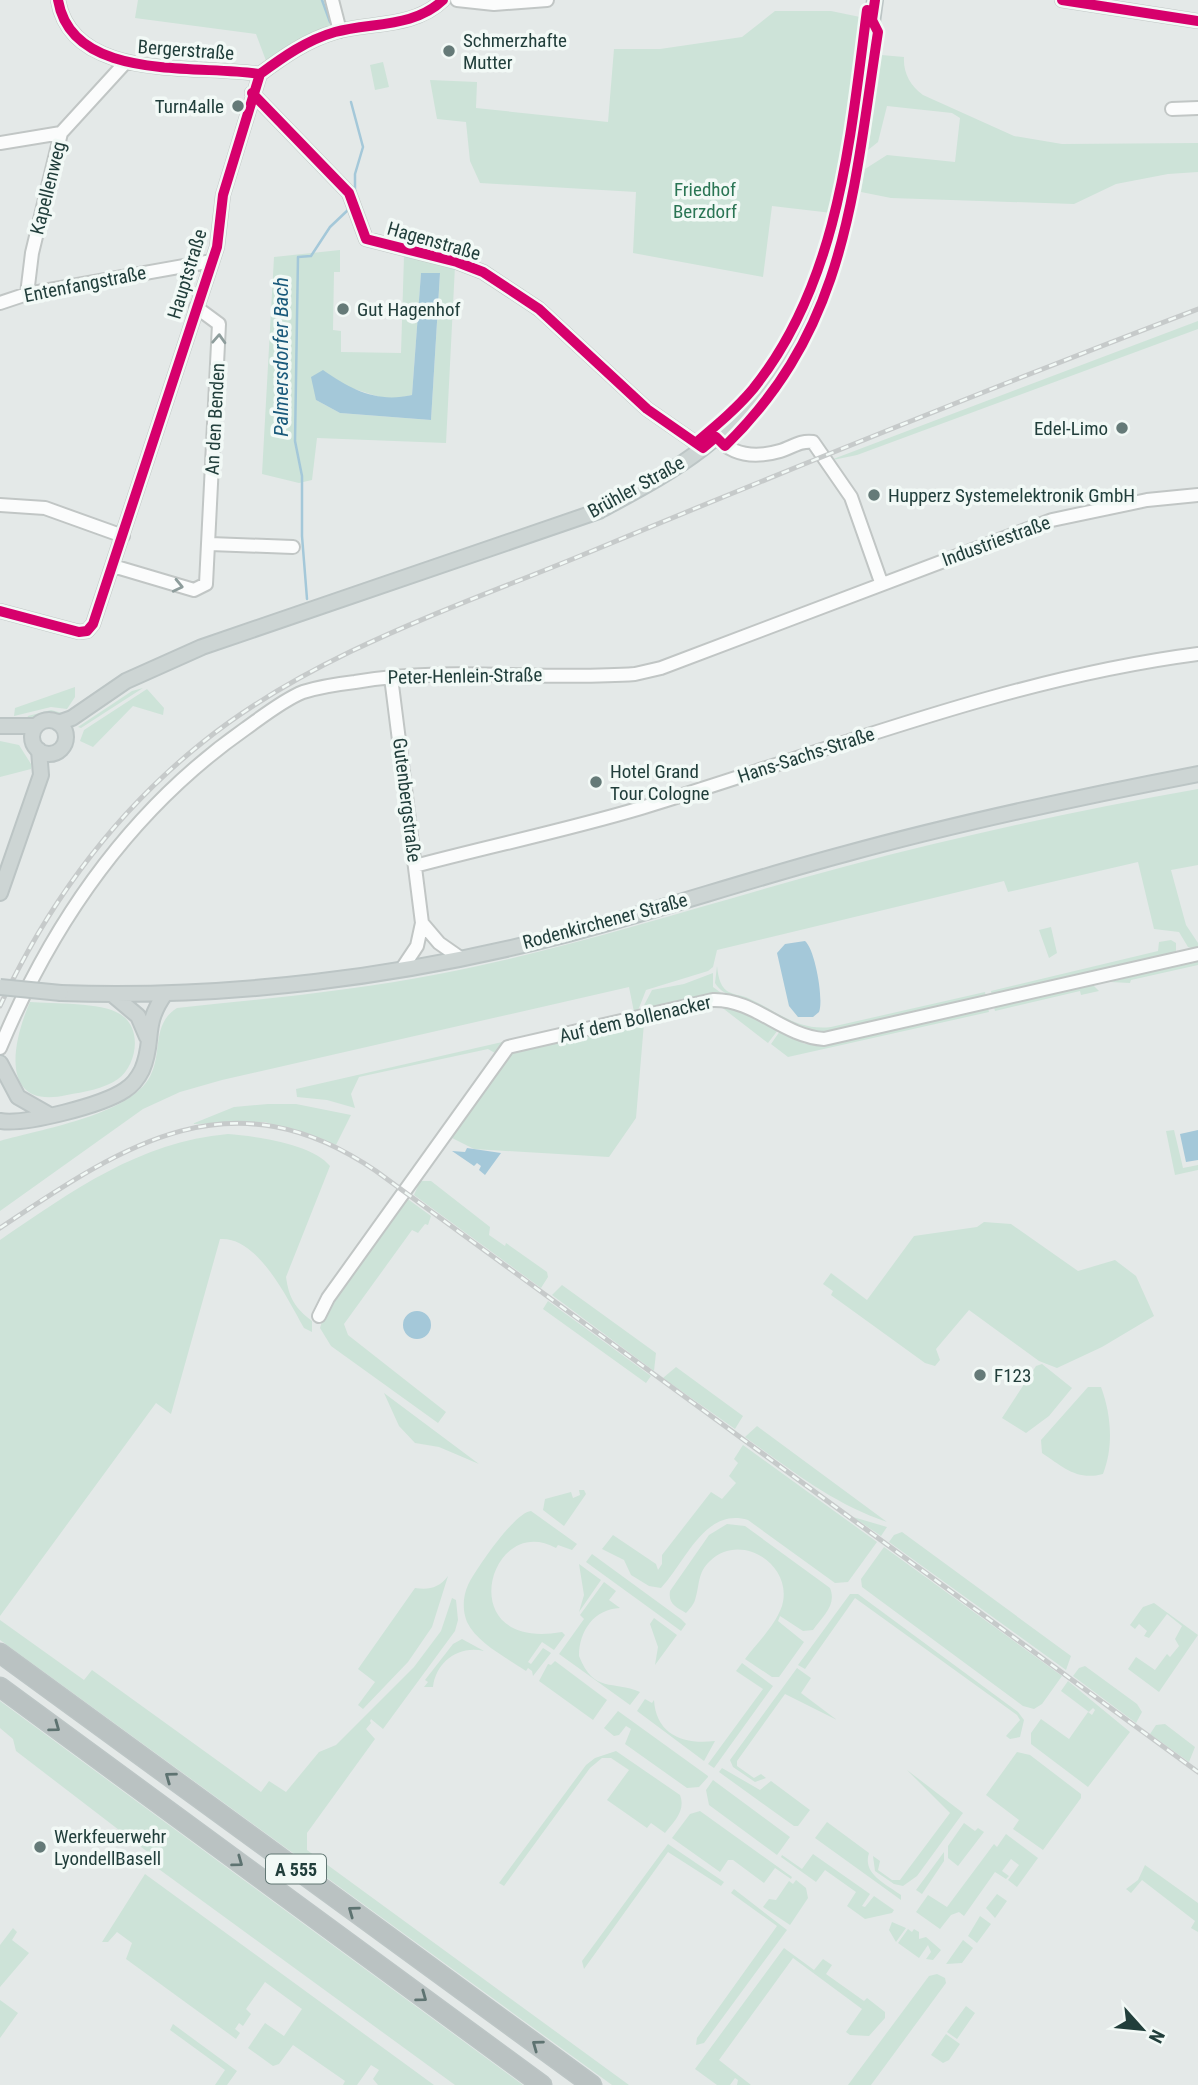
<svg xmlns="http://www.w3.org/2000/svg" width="1198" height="2085" font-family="'Roboto Condensed',sans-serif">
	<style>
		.green { fill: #cde3d8; fill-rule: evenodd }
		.water { fill: #a4c8d9 }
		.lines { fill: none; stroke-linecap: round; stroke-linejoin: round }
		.stream { stroke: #a4c8d9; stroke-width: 2.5 }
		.minor-casing { stroke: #c1c6c5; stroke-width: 16 }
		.major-casing { stroke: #bcc5c5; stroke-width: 18 }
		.highway-casing { stroke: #bcc5c5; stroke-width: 21 }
		.minor { stroke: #fbfcfc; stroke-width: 12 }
		.major { stroke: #cdd5d4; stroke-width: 14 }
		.highway { stroke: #bac2c2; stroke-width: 18 }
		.rail-casing { stroke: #c6caca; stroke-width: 5 }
		.rail { stroke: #f2f9f6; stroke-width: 2.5; stroke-dasharray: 8; stroke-linecap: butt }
		.major-bridge-casing { stroke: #bcc5c5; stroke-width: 18; stroke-linecap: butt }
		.major-bridge { stroke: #cdd5d4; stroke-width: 14 }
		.cycleway-casing { stroke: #f2f9f6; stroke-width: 15 }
		.cycleway { stroke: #d6006c; stroke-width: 10 }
		.oneway { stroke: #8e9d9c }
		.oneway2 { stroke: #5e7371 }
		.poi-dot { fill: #657a78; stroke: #f2f9f6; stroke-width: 2.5 }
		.labels { text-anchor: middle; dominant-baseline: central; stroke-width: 7; stroke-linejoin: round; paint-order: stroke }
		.shield { fill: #f2f9f6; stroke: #607673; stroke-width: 2 }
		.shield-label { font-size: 18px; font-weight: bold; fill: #213e3b }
		.poi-label { font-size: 19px; fill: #213e3b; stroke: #f2f9f6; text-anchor: start }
		.street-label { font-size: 19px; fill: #213e3b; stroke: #f2f9f6 }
		.park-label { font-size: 19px; fill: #2a7554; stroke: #f2f9f6 }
		.water-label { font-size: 21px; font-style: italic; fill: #1a5a7b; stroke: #f2f9f6 }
	</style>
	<rect width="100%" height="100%" fill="#e4e9e8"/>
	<path class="green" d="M138 0H327L335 31 268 66 256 34 135 18Z
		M775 11H831L860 17 845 144 832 213 772 206 763 277 633 253 636 192 480 183 470 161 466 122 437 119 430 80 477 82 476 108 608 122 614 49H660L742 37Z
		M881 55 904 57C903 72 910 86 923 95L1014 136 1062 144 1198 143V172L1168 174 1116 184 1074 204 891 198 861 192 865 169 887 155 955 162 960 118 952 113 887 106 878 142 868 150Z
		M383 62 389 87 375 90 370 65Z
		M340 250V272H334L333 330 341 331V352L401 353 404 256 455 266 446 443 317 438 312 480 299 483 262 474 274 257ZM421 273 440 274 431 420 340 413 316 400 348 387 389 400 412 395Z
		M1198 321V329L857 455 828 461Z
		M75 687V697L67 709 51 707 14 716 15 708Z
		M143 688 81 728 78 727 132 691Z
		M147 689 164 708 163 715 133 706 93 747 80 741 84 730Z
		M51 710 66 714 24 724 28 716Z
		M0 741 19 745 31 764V769L0 777Z
		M1198 789V865L1171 870 1186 925 1198 943V950L1188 947 1179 932 1154 929 1138 862 1008 892 1004 881 717 950 713 967 708 971 646 990 637 1013 495 1053 488 1049 359 1077 351 1094 355 1108 327 1100 297 1097 296 1089 634 1012 629 987 222 1080 180 1092 143 1109 0 1211V1141C41 1129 124 1116 148 1080 164 1055 150 1025 177 1008 264 999 352 991 439 974 578 947 711 902 847 866 963 835 1080 810 1198 789Z
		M1051 927 1057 953 1049 958 1039 930Z
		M1171 940 1176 943V953L992 996 991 991 1158 951 1159 942Z
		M1198 960V965L1131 980 1130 983 1110 982Z
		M717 966C718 974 719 985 727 991 733 995 742 995 748 998 777 1011 797 1031 831 1027L985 992 986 998 822 1033C792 1029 775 1011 748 1000 734 994 724 997 715 983Z
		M713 973V987L724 995 640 1013 652 990 684 984Z
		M1092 984 1099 991 1081 995 1080 991 995 1011 994 1007Z
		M30 1002C53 1004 101 1002 120 1014 143 1028 137 1065 118 1079 104 1089 83 1092 67 1095 0 1110 11 1045 30 1002Z
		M715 1005 739 1008 778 1030 768 1043 720 1006 644 1023 636 1118 609 1157 474 1149 450 1137 506 1058 517 1050Z
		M988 1008 989 1012 788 1057 771 1044 780 1031 805 1044 823 1045Z
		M268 1104H296L351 1115 336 1145 265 1122 192 1124 234 1107Z
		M1174 1130 1183 1168 1198 1165V1170L1175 1175 1166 1131Z
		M228 1134C255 1136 313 1144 330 1166L286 1277C289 1298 295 1308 312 1321V1332L304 1328C288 1300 258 1236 220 1239L171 1414 156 1403 0 1616V1240C72 1191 139 1142 228 1134Z
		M420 1181H431L490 1227 489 1235 505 1246 506 1243 547 1272 548 1277 541 1288 414 1195Z
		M405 1197 431 1216 428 1225 425 1224 418 1233 412 1230 344 1324 348 1335 446 1412 438 1423 331 1346 320 1328 327 1306Z
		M984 1222 1011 1224 1078 1271 1115 1260 1136 1276 1154 1316 1102 1347 1057 1368 1039 1361 969 1310 936 1349 940 1360 935 1366 925 1363 831 1295 833 1291 823 1284 831 1273 867 1300 914 1236 977 1227Z
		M562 1285 656 1353 654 1371 552 1295Z
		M548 1301 651 1376 646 1383 543 1309Z
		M1042 1364 1072 1388 1049 1416 1026 1433 1002 1418 1036 1366Z
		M676 1367 743 1416 735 1429 663 1378Z
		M1088 1387H1101C1111 1414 1114 1446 1103 1474 1077 1481 1063 1467 1042 1453L1041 1440Z
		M384 1393 479 1464 439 1447 415 1443 399 1426Z
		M757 1426 887 1522C833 1504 791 1470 745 1437Z
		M743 1445 877 1542 848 1582 835 1583 748 1520C705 1507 686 1561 661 1588L649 1586 631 1575 624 1560 602 1549 613 1535 656 1564 658 1570 662 1564V1555L711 1492 722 1499 736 1483 729 1476 738 1463 734 1459Z
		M579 1490H584L586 1494 564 1526 543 1510 545 1499 571 1492 573 1498 580 1495Z
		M531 1511 577 1544 572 1550 558 1545 556 1548C489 1511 450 1652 562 1632L565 1635 554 1650 542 1642 528 1662 531 1664 543 1648 551 1653 533 1676 532 1671 528 1668 526 1671C507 1658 477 1643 467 1622 462 1610 463 1596 468 1585 476 1569 515 1512 531 1511Z
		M853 1517 887 1527 881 1536Z
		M727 1524 745 1526 830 1588C837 1605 823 1616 813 1630L803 1631 780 1616 778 1621 804 1642 779 1677H772L745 1659C757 1643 775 1626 782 1606 794 1565 741 1531 710 1561 697 1573 700 1585 695 1600 694 1604 689 1610 686 1613 676 1607 668 1604 670 1591L709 1535Z
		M902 1532 1071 1656 1066 1670 889 1542 894 1535Z
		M884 1547 1062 1676 1042 1704 1034 1709 1023 1706 862 1587 861 1579Z
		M592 1554 681 1619 686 1624 681 1631 586 1562Z
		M579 1564 601 1580 579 1612 584 1595Z
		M448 1576 432 1627 408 1662 363 1709 358 1705 375 1682 358 1669 415 1588C429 1590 439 1588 448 1576Z
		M604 1582 616 1591 609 1600 620 1608C594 1609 579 1631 579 1656 594 1694 613 1680 640 1692L630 1705 559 1654 584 1619 580 1615Z
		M850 1594H858L1018 1712 1024 1720 1020 1737 1010 1739 1006 1736 1020 1720 1017 1715 855 1598 805 1669 798 1665Z
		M452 1598 456 1600 458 1620 455 1631 383 1729 371 1719 370 1721 371 1723 366 1729 375 1739 307 1833V1850L629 2085H612L0 1640V1620L84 1680 92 1670 261 1792 269 1781 286 1792 319 1752 336 1745 414 1667 441 1631Z
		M1154 1603 1198 1635 1159 1692 1128 1669 1136 1657 1155 1670 1167 1654 1170 1657 1179 1646 1175 1639 1182 1626 1167 1614 1149 1638 1144 1636 1147 1631 1139 1624 1135 1629 1130 1625 1143 1607Z
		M654 1618 677 1635 655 1665 658 1647 650 1624Z
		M462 1639 484 1651C457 1645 436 1663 433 1687H424L428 1682 425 1680 453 1644Z
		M555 1661 607 1700 593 1720 539 1681 548 1664 551 1665Z
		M742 1663 773 1686 714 1768 708 1764 763 1689 736 1671Z
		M1085 1666 1137 1704 1142 1712 1136 1723 1073 1676 1079 1668Z
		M797 1668 811 1678 801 1693 837 1720 785 1694 737 1761V1766L754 1778 761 1774 766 1778 755 1782 733 1767 730 1760Z
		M1068 1681 1130 1732 1088 1787 1031 1744V1733L1041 1719 1069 1739 1088 1712 1092 1715 1095 1710 1093 1708 1089 1712 1061 1691Z
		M645 1699 652 1703 654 1700C656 1735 684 1745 715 1741L704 1761 637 1711Z
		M0 1701 523 2085H455L145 1859 149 1853 16 1751 13 1739 0 1728Z
		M618 1711 708 1776V1777L699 1787 687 1788 625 1744 631 1729 626 1726 619 1735 614 1736 604 1728Z
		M1165 1724 1195 1747 1189 1762 1150 1734 1156 1725Z
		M616 1751 680 1795C686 1811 674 1821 665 1833L651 1823 647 1828 607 1800 629 1770 611 1758H602L590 1768 504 1886 499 1883 586 1765 595 1758Z
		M1017 1752 1030 1755 1081 1794V1798L1043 1850 1013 1829 1019 1820 986 1795Z
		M722 1768 760 1790 771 1781 810 1810 798 1826H794L719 1772Z
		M907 1770 963 1813 917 1876 903 1886 894 1884 875 1871 873 1856 880 1861 878 1870 892 1880H900L950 1813Z
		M713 1780 790 1837 777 1855 709 1805 706 1790Z
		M700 1811 792 1877 791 1879 775 1868 764 1883 733 1860H728L720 1872 672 1838 690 1814Z
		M827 1822 869 1853C862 1874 886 1884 901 1895V1900L815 1838Z
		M964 1823 975 1831 978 1828 984 1832 958 1866 948 1858V1846Z
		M1006 1834 1038 1858 1017 1887 1008 1880 1019 1865 1011 1859 1002 1871 1009 1876 1006 1879 995 1872 964 1916 959 1912 951 1915 940 1929 916 1912 928 1895 947 1907 994 1844 997 1847Z
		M668 1844 724 1882 721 1886 668 1852 584 1969 582 1961Z
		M944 1852V1861L922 1894 916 1890Z
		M813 1854 870 1894 862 1906 865 1907 874 1896 894 1910 892 1913 865 1919 847 1906 856 1892 825 1870 816 1882 781 1857 782 1855 802 1869Z
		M1145 1865 1198 1903V1932L1191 1928 1195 1921 1142 1880 1131 1893 1126 1889 1138 1880Z
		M145 1874 434 2085H378L373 2079 379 2070 371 2065 357 2085H343L345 2081 293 2045 279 2064 273 2066 248 2048 265 2023 284 2036 302 2009 265 1982 246 2009 251 2014 243 2026 239 2023 235 2029 240 2033 236 2039 126 1959 132 1943 117 1932 108 1942H102Z
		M796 1880 806 1888 808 1898 790 1925 763 1907 769 1899 776 1900 789 1881 793 1884Z
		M734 1889 787 1930 704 2043 696 2045 697 2038 777 1926 731 1893Z
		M997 1894 1007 1901 995 1918 986 1908Z
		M980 1916 991 1924 977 1943 968 1936Z
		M892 1922 906 1928 896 1942 889 1930Z
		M13 1928 17 1932 12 1940 29 1953 0 1987V1945Z
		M908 1929 912 1932 914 1929 919 1932V1939L926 1937 941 1950 933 1960 926 1959 931 1952 928 1945 919 1958 898 1943Z
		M963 1940 973 1948 962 1963 946 1964Z
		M784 1948 814 1970 823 1959 832 1965 826 1974 864 2001 867 1998 885 2012V2018L869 2036 850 2035 846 2032 862 2009 793 1958 719 2060 751 2085H737L738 2080 735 2078 730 2085H717L695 2069Z
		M937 1974 945 1978 946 1983 871 2085H848L929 1976Z
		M0 2000 18 2013 0 2038Z
		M966 2006 975 2013 957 2039 947 2032Z
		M173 2024 237 2071 227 2085H215L225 2070 170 2030Z
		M946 2034 960 2044 949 2060 943 2063 931 2055Z"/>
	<path class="water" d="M421 273H440L431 420 340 413 316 400 311 377 323 370C352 390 377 403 412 395Z
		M805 941C815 949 824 1000 819 1012L813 1017H798L789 1006 777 953 785 944Z
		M1198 1130V1160L1186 1162 1180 1134Z
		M467 1148 501 1153 485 1175 479 1170 481 1166 477 1163 474 1166 452 1151 465 1152Z
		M403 1325a14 14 0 1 1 28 0a14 14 0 1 1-28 0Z"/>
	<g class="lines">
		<path class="stream" d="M322 0 330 22
			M351 102 363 147 355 174V197
			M307 599 302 536V476L295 441 298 257 311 256 330 227 349 209"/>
		<defs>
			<path id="minor" d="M58 0C72 83 197 64 260 74
				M332 0 340 31
				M457 0 494 4 547 0
				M1062 0 1198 21
				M252 93 349 193 366 239 457 262 483 272 539 309 647 409 703 448
				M1172 109 1198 108
				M0 143 61 133
				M27 294 32 253 61 133 125 63
				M0 303 27 294 212 261
				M716 437C733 456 756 458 780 451 791 448 800 440 813 442L851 497 881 582
				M0 505 45 508 123 536
				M210 544 293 547
				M113 566 194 590 206 584 219 324 196 307
				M0 611 79 632 87 631 93 624 217 247 223 195 260 74C283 57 307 40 335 32 371 22 414 28 443 0
				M391 677 422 923 417 946 403 967
				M415 866C490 846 567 830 641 808 826 752 1006 679 1198 654
				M422 923 439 943 459 957
				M0 1048C53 921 131 809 245 729 262 717 283 700 303 692 319 687 338 684 355 682 448 666 542 681 635 674L661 668 1052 520 1147 500 1198 495
				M319 1316 328 1298 508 1047 713 1000C755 999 782 1036 824 1039L1198 954"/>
			<path id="major" d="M32 737a17 17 0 1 1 34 0a17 17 0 1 1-34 0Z
				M58 723 72 718 126 681 202 647 599 511C634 492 671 473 703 448 841 342 853 159 875 0
				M0 726H36
				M0 893 41 775 39 750
				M61 993C229 999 402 977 564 935 659 910 751 879 845 854 961 822 1079 797 1198 774
				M113 995 138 1016 147 1037
				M0 1063 18 1097 48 1114
				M0 1121C26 1125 103 1105 125 1090 133 1085 138 1078 142 1070 155 1040 142 1026 165 994"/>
			<path id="highway" d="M0 1653 592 2085
				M0 1687 542 2085"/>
		</defs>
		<use href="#minor" class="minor-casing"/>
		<use href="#major" class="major-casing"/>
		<use href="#highway" class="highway-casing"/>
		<use href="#minor" class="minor"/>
		<use href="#major" class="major"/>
		<use href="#highway" class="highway"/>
		<defs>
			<path id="rail" d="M0 1006C48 903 114 813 203 742 313 654 451 609 580 556 785 471 990 388 1198 309
				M0 1228C124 1145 231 1072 376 1171L1198 1772"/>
		</defs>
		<use href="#rail" class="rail-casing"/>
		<use href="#rail" class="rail"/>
		<defs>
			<path id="major-bridge" d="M0 987 61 993"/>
		</defs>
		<use href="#major-bridge" class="major-bridge-casing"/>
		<use href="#major-bridge" class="major-bridge"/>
		<defs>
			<path id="cycleway" d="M58 0C72 83 197 64 260 74
				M1062 0 1198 21
				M252 93 349 193 366 239 457 262 483 272 539 309 647 409 703 448 716 437 725 446C848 326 853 192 878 32L872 20 875 0
				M699 440C718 424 737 408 753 389 839 282 850 140 867 10
				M0 611 79 632 87 631 93 624 217 247 223 195 260 74C283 57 307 40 335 32 371 22 414 28 443 0"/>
		</defs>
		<use href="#cycleway" class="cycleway-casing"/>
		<use href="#cycleway" class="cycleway"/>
	</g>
	<defs><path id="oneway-chevron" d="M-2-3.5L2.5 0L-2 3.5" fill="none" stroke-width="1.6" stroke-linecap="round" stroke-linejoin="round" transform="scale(1.75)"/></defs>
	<g class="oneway">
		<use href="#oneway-chevron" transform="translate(219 339) rotate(-87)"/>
		<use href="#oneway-chevron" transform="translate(178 586) rotate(13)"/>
	</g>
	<g class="oneway2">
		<use href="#oneway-chevron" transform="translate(55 1727) rotate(36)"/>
		<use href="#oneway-chevron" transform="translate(170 1777) rotate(-144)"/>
		<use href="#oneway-chevron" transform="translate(238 1862) rotate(36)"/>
		<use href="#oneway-chevron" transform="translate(353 1911) rotate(-144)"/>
		<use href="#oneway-chevron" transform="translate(422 1997) rotate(36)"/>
		<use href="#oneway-chevron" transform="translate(537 2045) rotate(-144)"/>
	</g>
	<g class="poi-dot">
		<circle cx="449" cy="51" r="7"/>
		<circle cx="238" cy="106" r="7"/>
		<circle cx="343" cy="309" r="7"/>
		<circle cx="1122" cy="428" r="7"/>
		<circle cx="874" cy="495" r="7"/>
		<circle cx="596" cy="782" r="7"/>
		<circle cx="980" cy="1375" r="7"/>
		<circle cx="40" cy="1847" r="7"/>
	</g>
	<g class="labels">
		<rect class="shield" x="266" y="1854.5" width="60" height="29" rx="5"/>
		<g class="shield-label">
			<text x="296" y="1869">A 555</text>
		</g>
		<g class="poi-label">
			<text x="463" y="40">Schmerzhafte<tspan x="463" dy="22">Mutter</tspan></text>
			<text x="224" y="106" text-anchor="end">Turn4alle</text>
			<text x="357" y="309">Gut Hagenhof</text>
			<text x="1108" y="428" text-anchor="end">Edel-Limo</text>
			<text x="888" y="495">Hupperz Systemelektronik GmbH</text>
			<text x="610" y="771">Hotel Grand<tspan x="610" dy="22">Tour Cologne</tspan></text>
			<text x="994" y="1375">F123</text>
			<text x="54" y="1836">Werkfeuerwehr<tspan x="54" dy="22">LyondellBasell</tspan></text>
		</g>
		<g class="street-label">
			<text transform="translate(186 50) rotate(4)">Bergerstraße</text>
			<text transform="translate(48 188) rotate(-76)">Kapellenweg</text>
			<text transform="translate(434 241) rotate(16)">Hagenstraße</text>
			<text transform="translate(187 274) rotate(-73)">Hauptstraße</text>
			<text transform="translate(85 284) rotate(-11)">Entenfangstraße</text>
			<text transform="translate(215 419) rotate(-87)">An den Benden</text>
			<text transform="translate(636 487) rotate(-29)">Brühler Straße</text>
			<text transform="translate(996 541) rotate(-20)">Industriestraße</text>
			<text transform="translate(465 676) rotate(-1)">Peter-Henlein-Straße</text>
			<text transform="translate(806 755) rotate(-18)">Hans-Sachs-Straße</text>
			<text transform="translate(407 800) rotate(83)">Gutenbergstraße</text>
			<text transform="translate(605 921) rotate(-15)">Rodenkirchener Straße</text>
			<text transform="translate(635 1019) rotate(-13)">Auf dem Bollenacker</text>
		</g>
		<g class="park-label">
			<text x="705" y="189">Friedhof<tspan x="705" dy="22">Berzdorf</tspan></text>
		</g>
		<g class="water-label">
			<text transform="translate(281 357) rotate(-90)">Palmersdorfer Bach</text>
		</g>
	</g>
	<g transform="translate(1142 2029) rotate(117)" stroke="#f2f9f6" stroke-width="5" paint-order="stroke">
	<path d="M0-5L12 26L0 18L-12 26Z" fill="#213e3b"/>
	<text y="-10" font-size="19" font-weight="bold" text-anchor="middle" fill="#213e3b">N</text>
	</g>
</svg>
